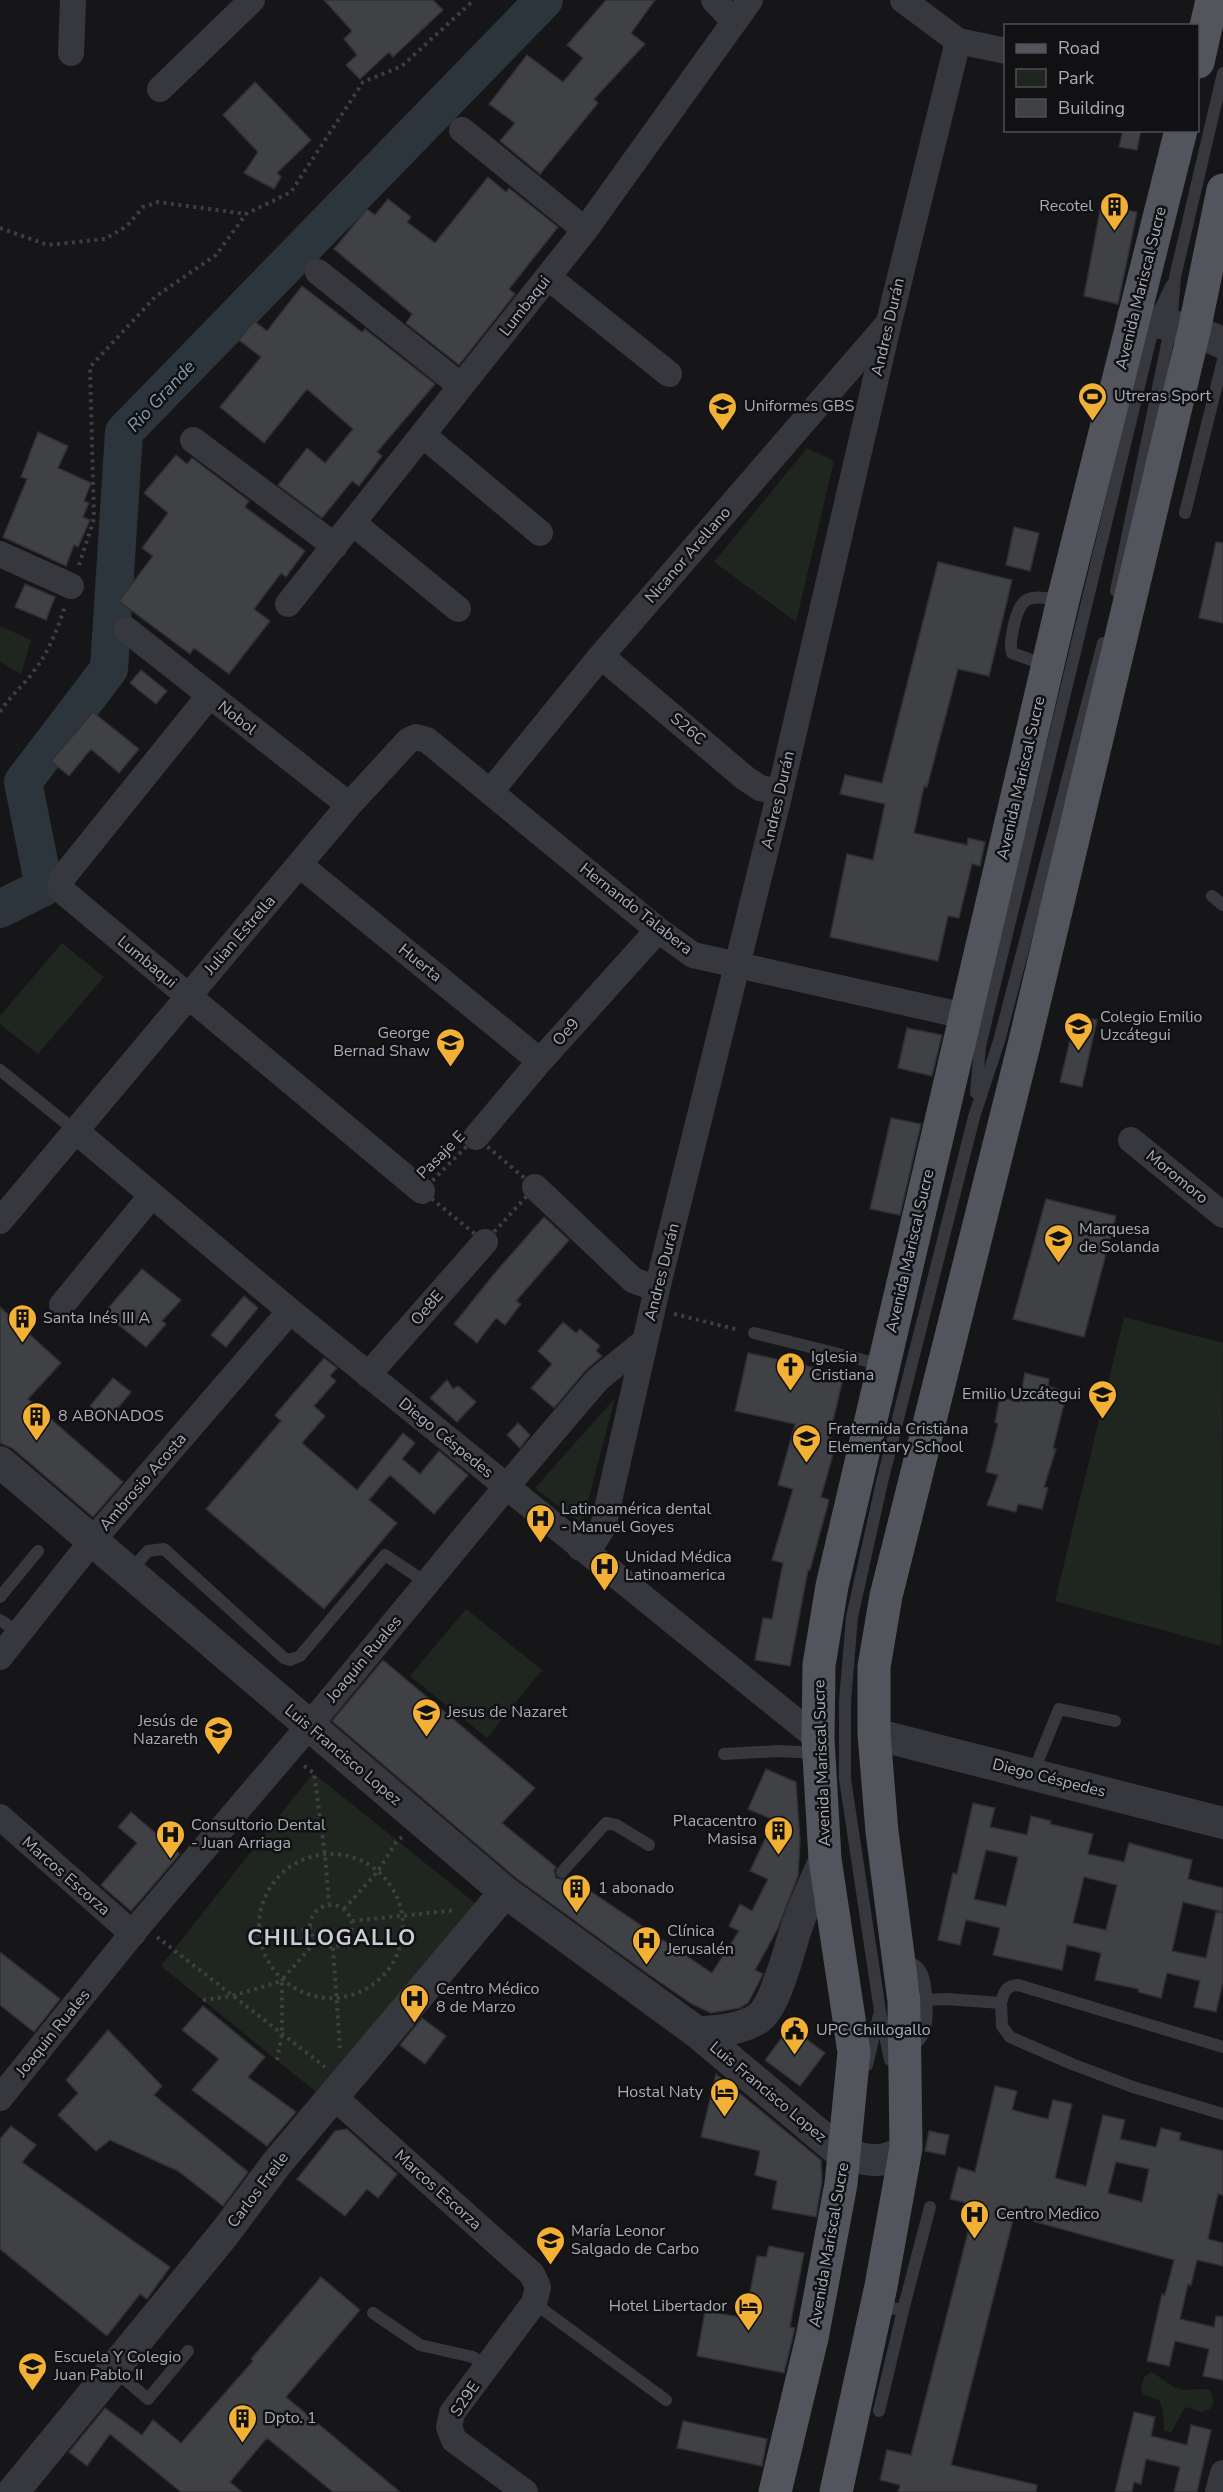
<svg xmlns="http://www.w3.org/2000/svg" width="1223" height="2492" font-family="'Nunito Sans',sans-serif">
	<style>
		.green { fill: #1e261f }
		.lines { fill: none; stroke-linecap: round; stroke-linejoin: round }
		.river { stroke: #2c353c; stroke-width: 38 }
		.building { fill: #404145; stroke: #303034; stroke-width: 1.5; fill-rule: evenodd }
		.path { stroke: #3d3f44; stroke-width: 4; stroke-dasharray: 3 4.5; stroke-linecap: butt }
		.service { stroke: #37383d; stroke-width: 12 }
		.minor { stroke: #37383d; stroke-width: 26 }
		.tertiary { stroke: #37383d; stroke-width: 32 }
		.primary { stroke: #53555c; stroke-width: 33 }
		.labels { text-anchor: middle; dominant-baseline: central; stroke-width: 5; stroke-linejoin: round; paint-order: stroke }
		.poi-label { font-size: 16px; fill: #a8adb8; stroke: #111113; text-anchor: start }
		.street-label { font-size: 16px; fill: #a8adb8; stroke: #111113 }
		.water-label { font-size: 18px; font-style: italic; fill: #7f9bb3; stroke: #111113 }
		.district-label { font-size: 22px; font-weight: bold; letter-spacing: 1.5px; fill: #c9ccd4; stroke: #111113 }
	</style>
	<rect width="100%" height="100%" fill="#161618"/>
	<path class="green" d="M807 448 834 461 796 622 714 562Z
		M0 626 31 640 21 674 0 662Z
		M62 943 104 977 38 1054 0 1024V1016Z
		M1124 1317 1223 1343 1221 1646 1055 1601Z
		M615 1398 582 1524 535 1488Z
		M466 1609 542 1670 487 1738 410 1676Z
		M313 1773 480 1907 326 2100 161 1966Z
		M1152 2372C1162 2378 1172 2389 1184 2390 1193 2390 1200 2388 1210 2390L1214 2401 1210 2409 1202 2412 1185 2407 1171 2433 1164 2430 1163 2411 1159 2400 1143 2394 1141 2387 1145 2376Z"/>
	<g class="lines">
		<path class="river" d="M0 909 44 887 23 782 109 669 124 432 544 0"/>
	</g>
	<path class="building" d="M324 0H433L443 10 393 57 389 52 360 79 346 65 357 55 344 39 352 31Z
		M606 0H655L631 33 645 44 594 99 598 103 540 174 500 141 515 123 489 104 527 55 563 82 583 58 567 45Z
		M255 82 311 140 277 173 281 177 274 189 244 173 258 152 223 115Z
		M1123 130H1141L1137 150 1119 147Z
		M488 177 506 192 509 188 558 227 509 289 515 294 459 365 406 323 412 314 334 249 367 209 375 215 388 199 411 217 407 222 435 243Z
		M1101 205 1137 212 1118 304 1084 296Z
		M302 286 362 332 365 329 435 384 377 452 382 456 359 486 352 481 322 518 278 485 307 448 325 463 353 429 307 389 264 443 220 407 261 357 239 340 254 321 267 331Z
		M38 432 68 446 58 468 91 483 84 501 89 503 83 517 90 520 78 547 74 545 66 566 3 537 27 479 21 477Z
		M176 455 187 464 192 458 249 501 245 507 305 551 286 577 281 573 254 609 270 621 229 674 194 648 190 654 119 601 153 556 142 548 168 513 144 493Z
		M1014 527 1039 533 1030 571 1006 565Z
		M1216 542 1223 543V623L1199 618Z
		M938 562 1012 580 989 676 958 669 927 787 924 786 914 833 967 845 968 838 985 842 980 866 972 864 959 918 948 916 938 961 830 937 847 854 873 860 885 804 840 794 845 775 882 783Z
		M25 584 55 597 46 620 15 607Z
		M141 670 167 691 156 704 130 683Z
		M93 712 139 749 119 773 91 749 69 776 51 761Z
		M1076 1015 1097 1020 1082 1087 1060 1082Z
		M907 1028 942 1035 932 1076 898 1068Z
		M891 1118 921 1124 900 1215 870 1209Z
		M1046 1199 1116 1216 1084 1337 1013 1319Z
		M544 1217 569 1240 516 1301 521 1304 505 1325 496 1318 477 1343 454 1324 494 1274Z
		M142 1269 181 1300 162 1321 166 1324 146 1347 104 1313Z
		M244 1296 258 1308 226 1347 211 1335Z
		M0 1307 61 1363 28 1399 123 1482 93 1517 12 1448 0 1443Z
		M563 1322 576 1333 580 1329 600 1346 596 1351 602 1356 586 1370 554 1408 531 1388 552 1364 538 1351Z
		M748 1353 844 1374 829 1438 837 1440 821 1497 829 1500 810 1570H808L790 1666 755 1660 763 1618 772 1619 783 1563 772 1560 793 1489 778 1485 795 1424 735 1411Z
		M324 1358 337 1368 330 1376 336 1381 314 1406 325 1416 302 1443 357 1490 403 1433 415 1443 402 1459 420 1474 439 1451 468 1475 434 1514 390 1475 369 1500 397 1523 324 1609 206 1509 281 1421 275 1415Z
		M1025 1373 1049 1379 1048 1386 1067 1392 1053 1448 1056 1449 1044 1487 1048 1488 1042 1509 1018 1504 1016 1512 987 1505 998 1475 986 1472 998 1424 995 1422 1000 1397 1019 1402Z
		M113 1378 131 1392 108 1420 90 1406Z
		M447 1380 453 1389 458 1386 476 1402 457 1422 430 1398Z
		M518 1423 530 1435 520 1448 507 1435Z
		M383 1660 535 1788 502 1823 556 1867 554 1871 556 1878 564 1880 569 1877 712 1973 739 1931 729 1926 740 1904 752 1911 768 1879 750 1871 774 1820 748 1809 766 1769 796 1782 800 1841 798 1876 777 1930 755 1970 763 1974 748 2003 740 2008 711 2013 692 2004 648 1974 516 1878 332 1721Z
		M973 1803 995 1808 990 1827 1027 1835 1031 1816 1051 1821 1050 1824 1093 1834 1088 1854 1124 1862 1129 1843 1192 1860 1188 1879 1223 1888V1912L1183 1902 1172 1951 1206 1958 1216 1912 1223 1913V1982L1216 2012 1194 2007 1200 1981 1167 1973 1161 1998 1138 1992 1139 1989 1095 1980 1101 1953 1067 1945 1062 1970 993 1955 1000 1928 966 1920 960 1945 938 1940 953 1873 957 1874ZM986 1850 1018 1857 1006 1906 974 1899ZM1084 1877 1117 1885 1106 1930 1073 1923Z
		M131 1812 180 1854 131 1911 101 1885 137 1843 118 1827Z
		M0 1952 60 1999 34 2032 0 2005Z
		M203 2006 265 2057 248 2077 296 2112 267 2146 192 2090 219 2059 182 2030Z
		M422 2018 446 2036 425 2064 400 2045Z
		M790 2027 825 2053 800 2086 765 2060Z
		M108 2030 162 2086 154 2095 248 2172 223 2206 178 2171 110 2140 96 2151 58 2115 78 2093 66 2080Z
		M716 2074 821 2160 822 2181 816 2217 772 2209 777 2181 755 2175 760 2151 701 2137Z
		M995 2086 1017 2091 1012 2110 1048 2119 1053 2100 1072 2104 1055 2178 1086 2186 1103 2115 1125 2120 1120 2139 1156 2147 1161 2128 1181 2133 1179 2140 1223 2151V2195L1218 2194 1208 2239 1223 2243V2266L1197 2260 1191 2285 1188 2284 1180 2319 1214 2327 1216 2316 1223 2317V2380L1203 2376 1209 2349 1175 2341 1169 2366 1147 2361 1162 2294 1165 2295 1174 2260 1014 2216 951 2465 1037 2485 1036 2492H898L900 2485 880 2480 887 2450 911 2455 975 2205 950 2199 958 2167 975 2172ZM1116 2162 1149 2169 1142 2202 1108 2193Z
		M11 2126 36 2145 22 2162 170 2267 147 2299 140 2294 107 2336 0 2249V2139Z
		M347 2129 397 2174 378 2198 367 2189 345 2216 297 2179 335 2131Z
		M929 2131 949 2135 945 2155 925 2151Z
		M769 2246 804 2253 790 2327 795 2328 784 2373 697 2356 705 2311 745 2318 757 2256 766 2257Z
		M321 2277 360 2310 286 2397 400 2492H333L267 2438 230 2482 242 2492H181L110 2434 87 2466 69 2452 105 2408 142 2435 153 2420 181 2443 253 2361 251 2359Z
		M1134 2412 1155 2417 1151 2436 1187 2445 1191 2425 1211 2430 1197 2492H1174L1180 2467 1146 2459 1141 2484 1134 2482 1132 2492H1115Z
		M683 2421 767 2439 762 2466 677 2448Z"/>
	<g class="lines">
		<path class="path" d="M0 228 48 245 105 239 127 226 143 207 158 202 246 214
			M79 565 94 519 90 367 155 297 216 255 246 214 291 192 363 82 402 66 474 0
			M0 712C10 696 23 686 34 671 49 651 57 630 65 606
			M476 1137 535 1187 485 1242 422 1191Z
			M674 1314 739 1330
			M304 1766 314 1773 325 1855 329 1903
			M259 1926a72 72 0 1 1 144 0a72 72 0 1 1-144 0Z
			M310 1926a21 21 0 1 1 42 0a21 21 0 1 1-42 0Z
			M344 1909 378 1871 397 1841 402 1837
			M352 1921 456 1910
			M257 1934 308 1929
			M157 1937 325 2067
			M333 1948 340 2049
			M203 2000 232 1996 282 1981
			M277 2060 282 2034V1980L315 1942"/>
		<path class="service" d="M1185 513 1223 360
			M1116 591 1171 325 1175 277 1223 73
			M1045 665 1012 653C1009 644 1012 637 1013 629 1021 592 1030 596 1062 600
			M1212 896 1223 905
			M0 1070 77 1132
			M976 1093 980 1046 1155 320 1171 286
			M754 1333 883 1365
			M129 1572 148 1551 164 1549 284 1658 290 1660 300 1656 385 1555 427 1583
			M0 1597 38 1551
			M0 1620 19 1633
			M724 1754 778 1751 818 1753
			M1033 1773 1059 1709 1115 1721
			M562 1872 606 1823 616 1825 649 1845
			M902 1960C909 1962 917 1964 921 1972 927 1983 929 2022 923 2034 921 2039 915 2044 911 2048
			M926 2000 946 1999 1001 2003C1004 1992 1005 1986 1018 1985L1223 2047
			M1001 2003 1002 2026 1010 2037 1072 2064 1133 2087 1223 2114
			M890 2060 880 2011 845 1779V1701L852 1617 882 1482 974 1117 999 1041 1103 643
			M867 2065 879 2015
			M534 2303 666 2400
			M879 2306 903 2310 930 2207
			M373 2313 420 2345 473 2357 487 2367
			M114 2370 148 2399 188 2351
			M879 2411 903 2310"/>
		<path class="minor" d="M714 0 734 21
			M903 0 958 41 1006 51
			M71 53 73 0
			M160 89 252 0
			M462 130 585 230
			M318 272 461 386
			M548 277 669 374
			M423 435 540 533
			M193 440 335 546
			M353 523 458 609
			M0 554 71 586
			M288 604 585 230 750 0
			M127 630 349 805
			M601 656 745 778 760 788 780 792
			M209 696 63 877 60 887 66 894 422 1191
			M491 791 601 656 887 325
			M300 865 540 1061
			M77 1132 290 1311 818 1739
			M476 1137 540 1061 658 930
			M1131 1140 1223 1215
			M535 1187 633 1280 657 1289
			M0 1221 349 805 408 741 416 737 427 740 658 930 693 955 965 1016
			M62 1305 152 1195
			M368 1375 485 1242
			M580 1548 595 1540 603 1527 657 1289 780 792 889 322 958 41
			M0 1657 92 1541 290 1311
			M0 1817 133 1934
			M333 2096 532 2274 538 2287 534 2303 452 2413 449 2427 454 2440 525 2492
			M0 2098 140 1924 309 1726 506 1487 597 1380 645 1341
			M1218 2492 1223 2473"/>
		<path class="tertiary" d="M1133 316 1194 331 1223 343
			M0 1462 505 1892 698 2033 834 2147C857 2161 885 2167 906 2148
			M874 1734 1223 1823
			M698 2033C719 2030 743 2030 760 2017 777 2003 790 1945 798 1923 806 1901 816 1880 825 1859
			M13 2492 224 2234 277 2163 505 1892"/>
		<path class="primary" d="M1198 62 1212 0
			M775 2492 812 2338 841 2184 854 2052 825 1859 818 1739 819 1665 832 1586 1063 600 1181 130
			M836 2492 881 2286 906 2148 904 2001 882 1832 874 1734V1667L886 1596 1024 1045 1194 331 1223 190"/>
	</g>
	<defs>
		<symbol id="building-pin" viewBox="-11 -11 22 30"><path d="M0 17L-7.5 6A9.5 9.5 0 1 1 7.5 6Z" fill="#f2b134" stroke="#111113"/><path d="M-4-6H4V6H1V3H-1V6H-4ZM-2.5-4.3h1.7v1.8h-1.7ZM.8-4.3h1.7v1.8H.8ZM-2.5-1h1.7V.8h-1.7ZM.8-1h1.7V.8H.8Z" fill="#111"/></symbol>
		<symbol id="stadium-pin" viewBox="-11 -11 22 30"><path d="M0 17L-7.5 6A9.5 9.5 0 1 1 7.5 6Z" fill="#f2b134" stroke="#111113"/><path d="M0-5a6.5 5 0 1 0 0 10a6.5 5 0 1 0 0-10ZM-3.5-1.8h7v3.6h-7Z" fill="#111"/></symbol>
		<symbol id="school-pin" viewBox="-11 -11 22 30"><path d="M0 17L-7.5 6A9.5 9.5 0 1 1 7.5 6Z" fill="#f2b134" stroke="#111113"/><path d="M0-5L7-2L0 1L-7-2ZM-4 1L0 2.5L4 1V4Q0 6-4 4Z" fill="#111"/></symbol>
		<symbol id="church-pin" viewBox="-11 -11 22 30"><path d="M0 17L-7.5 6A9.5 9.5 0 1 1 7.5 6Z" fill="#f2b134" stroke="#111113"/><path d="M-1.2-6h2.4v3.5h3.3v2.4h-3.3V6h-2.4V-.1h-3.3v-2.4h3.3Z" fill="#111"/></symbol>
		<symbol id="hospital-pin" viewBox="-11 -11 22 30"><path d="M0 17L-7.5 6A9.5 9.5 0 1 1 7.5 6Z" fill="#f2b134" stroke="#111113"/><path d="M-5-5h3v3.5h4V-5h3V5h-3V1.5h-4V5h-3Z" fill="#111"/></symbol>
		<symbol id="civic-pin" viewBox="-11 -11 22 30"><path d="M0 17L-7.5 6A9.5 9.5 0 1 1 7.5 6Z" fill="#f2b134" stroke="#111113"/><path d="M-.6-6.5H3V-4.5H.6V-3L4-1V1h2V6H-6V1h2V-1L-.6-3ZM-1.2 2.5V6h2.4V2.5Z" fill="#111"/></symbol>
		<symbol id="hotel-pin" viewBox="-11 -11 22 30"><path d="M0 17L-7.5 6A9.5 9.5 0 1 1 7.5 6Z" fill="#f2b134" stroke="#111113"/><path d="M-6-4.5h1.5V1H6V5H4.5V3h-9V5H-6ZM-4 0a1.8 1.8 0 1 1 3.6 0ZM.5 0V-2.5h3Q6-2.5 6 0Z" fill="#111"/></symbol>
	</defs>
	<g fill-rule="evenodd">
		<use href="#building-pin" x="1098" y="190" width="33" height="45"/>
		<use href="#stadium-pin" x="1076" y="380" width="33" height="45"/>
		<use href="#school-pin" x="706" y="390" width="33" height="45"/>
		<use href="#school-pin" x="1062" y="1010" width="33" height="45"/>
		<use href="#school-pin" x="434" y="1026" width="33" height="45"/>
		<use href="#school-pin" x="1042" y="1222" width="33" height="45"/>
		<use href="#building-pin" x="6" y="1302" width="33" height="45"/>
		<use href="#church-pin" x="774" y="1350" width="33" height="45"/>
		<use href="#school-pin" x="1086" y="1378" width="33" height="45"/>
		<use href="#building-pin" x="20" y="1400" width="33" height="45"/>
		<use href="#school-pin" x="790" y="1422" width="33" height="45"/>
		<use href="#hospital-pin" x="524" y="1502" width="33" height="45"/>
		<use href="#hospital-pin" x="588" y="1550" width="33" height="45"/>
		<use href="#school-pin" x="410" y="1696" width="33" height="45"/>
		<use href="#school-pin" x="202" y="1714" width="33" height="45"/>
		<use href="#building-pin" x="762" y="1814" width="33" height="45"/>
		<use href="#hospital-pin" x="154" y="1818" width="33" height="45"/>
		<use href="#building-pin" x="560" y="1872" width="33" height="45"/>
		<use href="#hospital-pin" x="630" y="1924" width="33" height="45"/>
		<use href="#hospital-pin" x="398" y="1982" width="33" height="45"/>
		<use href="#civic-pin" x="778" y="2014" width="33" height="45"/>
		<use href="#hotel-pin" x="708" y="2076" width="33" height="45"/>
		<use href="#hospital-pin" x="958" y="2198" width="33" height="45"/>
		<use href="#school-pin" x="534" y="2224" width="33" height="45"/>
		<use href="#hotel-pin" x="732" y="2290" width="33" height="45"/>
		<use href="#school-pin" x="16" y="2350" width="33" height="45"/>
		<use href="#building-pin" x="226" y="2402" width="33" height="45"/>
	</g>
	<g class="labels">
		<g class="poi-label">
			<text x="1093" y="206" text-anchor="end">Recotel</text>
			<text x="1114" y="396">Utreras Sport</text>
			<text x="744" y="406">Uniformes GBS</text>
			<text x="1100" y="1017">Colegio Emilio<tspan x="1100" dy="18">Uzcátegui</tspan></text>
			<text x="430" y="1033" text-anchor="end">George<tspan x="430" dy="18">Bernad Shaw</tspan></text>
			<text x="1079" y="1229">Marquesa<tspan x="1079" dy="18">de Solanda</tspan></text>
			<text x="43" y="1318">Santa Inés III A</text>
			<text x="811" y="1357">Iglesia<tspan x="811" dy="18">Cristiana</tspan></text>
			<text x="1081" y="1394" text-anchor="end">Emilio Uzcátegui</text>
			<text x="58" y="1416">8 ABONADOS</text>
			<text x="828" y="1429">Fraternida Cristiana<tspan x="828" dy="18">Elementary School</tspan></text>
			<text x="561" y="1509">Latinoamérica dental<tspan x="561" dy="18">- Manuel Goyes</tspan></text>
			<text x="625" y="1557">Unidad Médica<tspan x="625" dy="18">Latinoamerica</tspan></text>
			<text x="447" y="1712">Jesus de Nazaret</text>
			<text x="198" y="1721" text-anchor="end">Jesús de<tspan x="198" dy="18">Nazareth</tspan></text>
			<text x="757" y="1821" text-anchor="end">Placacentro<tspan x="757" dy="18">Masisa</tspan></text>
			<text x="191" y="1825">Consultorio Dental<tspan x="191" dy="18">- Juan Arriaga</tspan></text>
			<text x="598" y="1888">1 abonado</text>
			<text x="667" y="1931">Clínica<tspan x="667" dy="18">Jerusalén</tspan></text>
			<text x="436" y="1989">Centro Médico<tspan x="436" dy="18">8 de Marzo</tspan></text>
			<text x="816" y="2030">UPC Chillogallo</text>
			<text x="703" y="2092" text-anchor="end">Hostal Naty</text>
			<text x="996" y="2214">Centro Medico</text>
			<text x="571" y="2231">María Leonor<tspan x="571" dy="18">Salgado de Carbo</tspan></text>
			<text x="727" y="2306" text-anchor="end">Hotel Libertador</text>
			<text x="54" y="2357">Escuela Y Colegio<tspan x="54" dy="18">Juan Pablo II</tspan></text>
			<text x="264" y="2418">Dpto. 1</text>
		</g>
		<g class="street-label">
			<text transform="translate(1141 288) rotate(-76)">Avenida Mariscal Sucre</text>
			<text transform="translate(525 306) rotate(-52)">Lumbaqui</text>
			<text transform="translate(888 327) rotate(-77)">Andres Durán</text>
			<text transform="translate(688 555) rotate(-49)">Nicanor Arellano</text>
			<text transform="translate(237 718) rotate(38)">Nobol</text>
			<text transform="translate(688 729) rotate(40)">S26C</text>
			<text transform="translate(1021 778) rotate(-77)">Avenida Mariscal Sucre</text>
			<text transform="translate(778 800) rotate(-77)">Andres Durán</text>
			<text transform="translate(636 909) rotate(38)">Hernando Talabera</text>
			<text transform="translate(240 935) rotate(-49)">Julian Estrella</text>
			<text transform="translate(147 962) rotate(40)">Lumbaqui</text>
			<text transform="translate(420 963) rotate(39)">Huerta</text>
			<text transform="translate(566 1032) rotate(-48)">Oe9</text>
			<text transform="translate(441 1155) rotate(-45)">Pasaje E</text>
			<text transform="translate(1177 1177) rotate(39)">Moromoro</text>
			<text transform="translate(910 1251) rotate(-77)">Avenida Mariscal Sucre</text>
			<text transform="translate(662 1272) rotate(-76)">Andres Durán</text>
			<text transform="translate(427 1308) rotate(-49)">Oe8E</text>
			<text transform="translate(446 1438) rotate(39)">Diego Céspedes</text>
			<text transform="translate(143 1482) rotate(-49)">Ambrosio Acosta</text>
			<text transform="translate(364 1659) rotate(-50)">Joaquin Ruales</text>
			<text transform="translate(343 1755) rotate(40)">Luis Francisco Lopez</text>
			<text transform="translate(822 1763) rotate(-92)">Avenida Mariscal Sucre</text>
			<text transform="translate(1049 1778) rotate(14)">Diego Céspedes</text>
			<text transform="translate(66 1876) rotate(41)">Marcos Escorza</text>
			<text transform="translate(53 2033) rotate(-51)">Joaquin Ruales</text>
			<text transform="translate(768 2092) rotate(40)">Luis Francisco Lopez</text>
			<text transform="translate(258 2190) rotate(-53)">Carlos Freile</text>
			<text transform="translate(438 2190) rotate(42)">Marcos Escorza</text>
			<text transform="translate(829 2245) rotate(-80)">Avenida Mariscal Sucre</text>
			<text transform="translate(465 2399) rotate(-56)">S29E</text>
		</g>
		<g class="water-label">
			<text transform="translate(161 396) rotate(-47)">Rio Grande</text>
		</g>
		<g class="district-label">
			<text x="332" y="1938">CHILLOGALLO</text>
		</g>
	</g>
	<rect x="1004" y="24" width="195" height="108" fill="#111113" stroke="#4d4f55" stroke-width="1.5"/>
	<rect x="1016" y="44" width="30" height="9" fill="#53555c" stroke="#4d4f55" stroke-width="1.5"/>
	<text x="1058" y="54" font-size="18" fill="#a8adb8">Road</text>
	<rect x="1016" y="69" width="30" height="18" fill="#1e261f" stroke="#4d4f55" stroke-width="1.5"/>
	<text x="1058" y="84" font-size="18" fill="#a8adb8">Park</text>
	<rect x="1016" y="99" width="30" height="18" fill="#404145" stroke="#4d4f55" stroke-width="1.5"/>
	<text x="1058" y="114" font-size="18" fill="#a8adb8">Building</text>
</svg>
